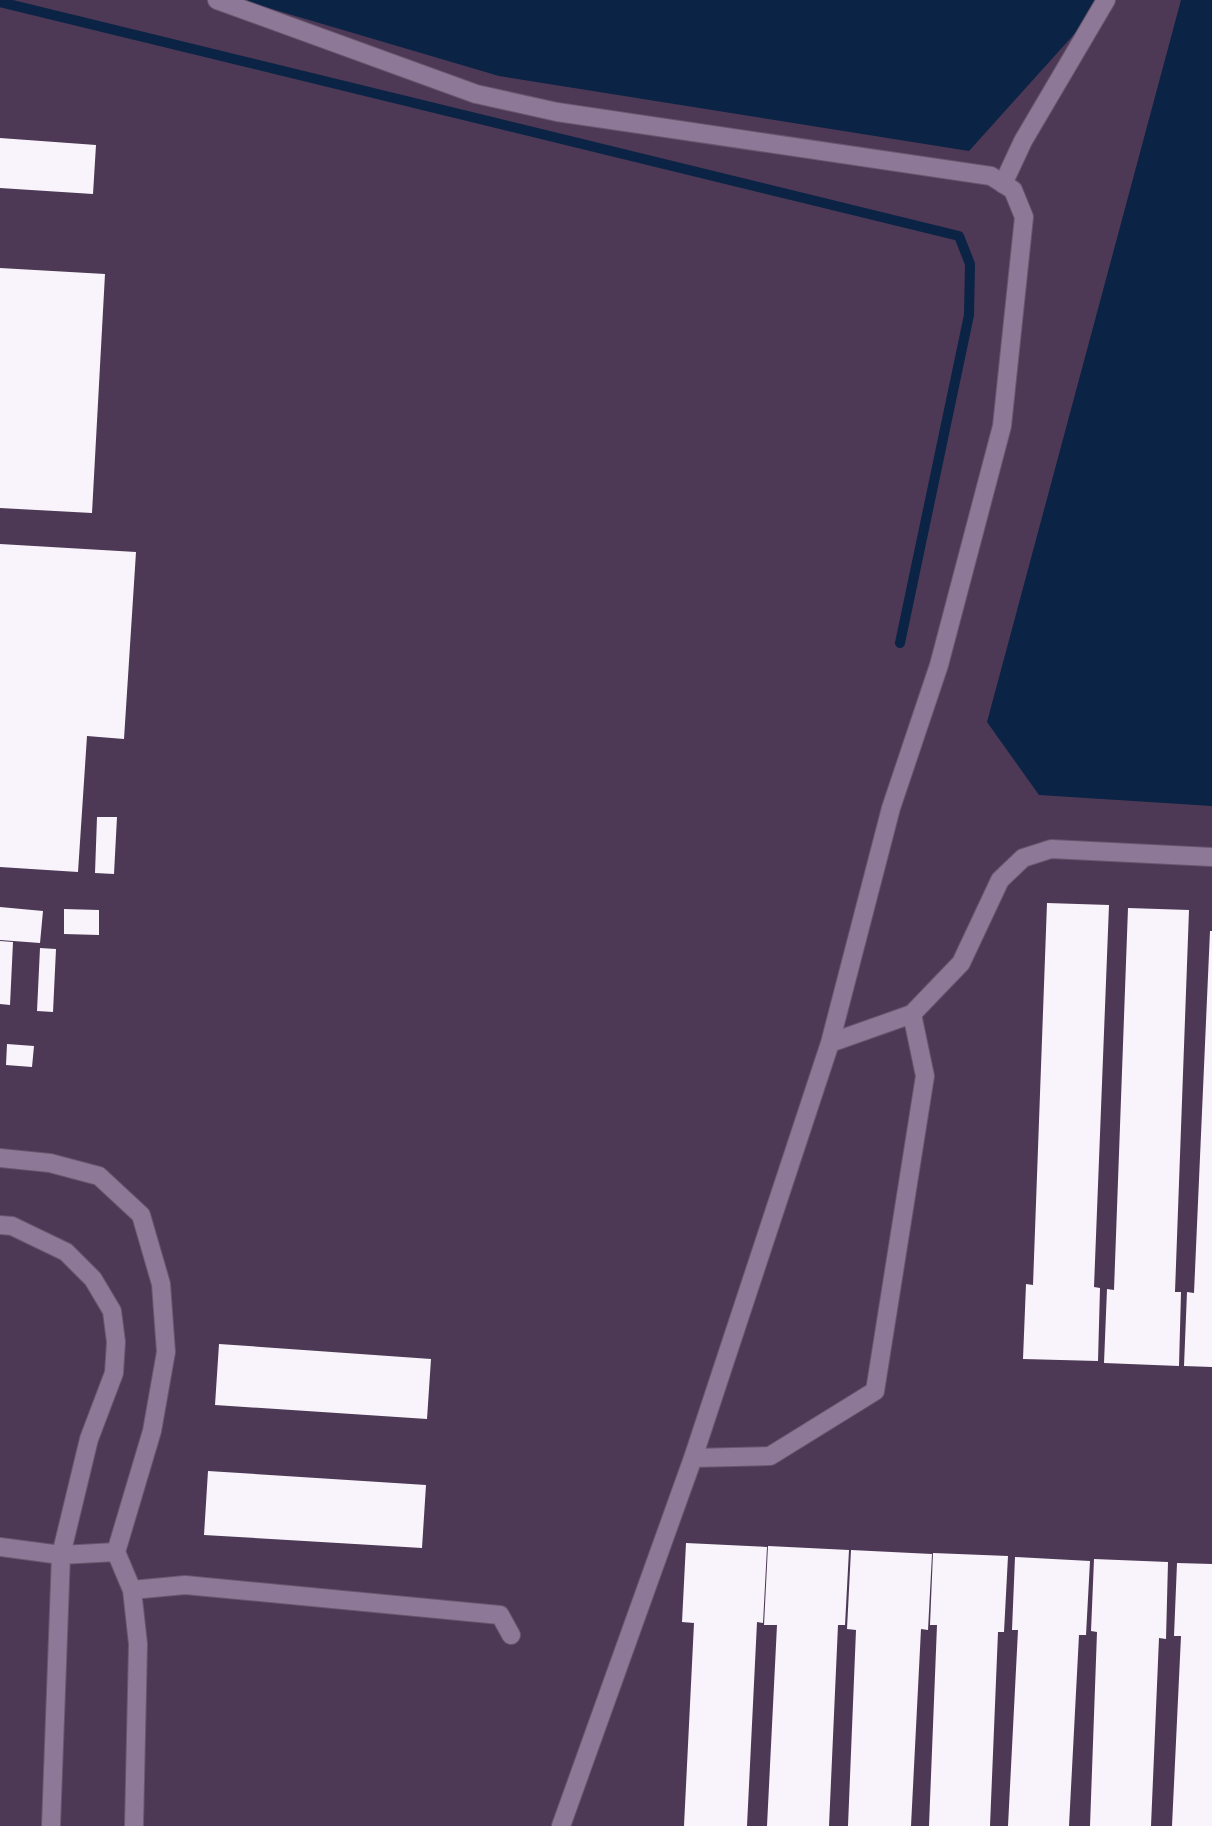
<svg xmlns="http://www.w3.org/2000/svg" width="1212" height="1826" font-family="Inter,sans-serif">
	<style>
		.water { fill: #0b2344 }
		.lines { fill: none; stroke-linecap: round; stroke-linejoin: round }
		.stream { stroke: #0b2344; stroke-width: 10 }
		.building { fill: #f9f4fb }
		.lane-casing { stroke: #68576f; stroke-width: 20 }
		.lane { stroke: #8e7897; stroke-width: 18 }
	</style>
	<rect width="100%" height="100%" fill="#4d3955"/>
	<path class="water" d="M241 0H1105L969 151 499 76Z
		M1181 0H1212V806L1039 795 987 722Z"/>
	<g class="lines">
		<path class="stream" d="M0 2 959 236 970 264 969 315 900 643"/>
	</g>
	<path class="building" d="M0 138 96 145 93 194 0 188Z
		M0 268 105 274 92 513 0 508Z
		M0 544 136 552 124 739 87 736 78 872 0 867Z
		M97 817H117L114 874 95 873Z
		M1047 903 1109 905 1094 1287 1100 1288 1098 1361 1023 1359 1026 1284 1033 1285Z
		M0 907 43 911 40 943 0 940Z
		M1128 908 1189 910 1175 1292H1181L1179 1366 1104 1363 1107 1289 1114 1290Z
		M64 909 99 910V935L64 934Z
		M1210 931H1212V1367L1184 1366 1187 1292 1194 1293Z
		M0 941 13 942 10 1005 0 1004Z
		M40 948 56 949 53 1012 37 1011Z
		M7 1044 34 1046 32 1067 6 1065Z
		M219 1344 431 1359 427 1419 215 1405Z
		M208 1471 426 1485 422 1548 204 1535Z
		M686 1543 767 1547 763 1623 757 1622 747 1826H684L694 1623 682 1622Z
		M768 1546 849 1550 845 1625H838L829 1826H767L777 1625H764Z
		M851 1550 932 1554 928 1630 921 1629 911 1826H848L856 1630 847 1629Z
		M933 1553 1008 1556 1004 1632H998L990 1826H929L937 1625H930Z
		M1015 1557 1090 1561 1086 1635H1079L1069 1826H1008L1018 1630H1012Z
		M1094 1559 1168 1562 1166 1639 1159 1638 1151 1826H1090L1097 1632 1091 1631Z
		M1177 1563 1212 1564V1826H1172L1181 1636H1174Z"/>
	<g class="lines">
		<defs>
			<path id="lane" d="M217 0 476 94 557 112 991 176 1013 190 1024 217 1002 426 939 665 891 808 830 1043
				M1003 184 1023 141 1106 0
				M0 1158 50 1163 99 1176 141 1215 161 1284 166 1352 152 1431 116 1552 132 1590 138 1644 134 1826
				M0 1225 12 1226 66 1252 93 1279 112 1311 116 1342 114 1373 89 1439 61 1555 0 1547
				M693 1458 770 1456 875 1391 925 1076 912 1014
				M132 1590 185 1585 500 1615 511 1635
				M51 1826 61 1555 116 1552
				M561 1826 693 1458 830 1043 912 1014 961 963 1000 880 1023 858 1051 849 1212 857"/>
		</defs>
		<use href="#lane" class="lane-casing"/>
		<use href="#lane" class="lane"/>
	</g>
</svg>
